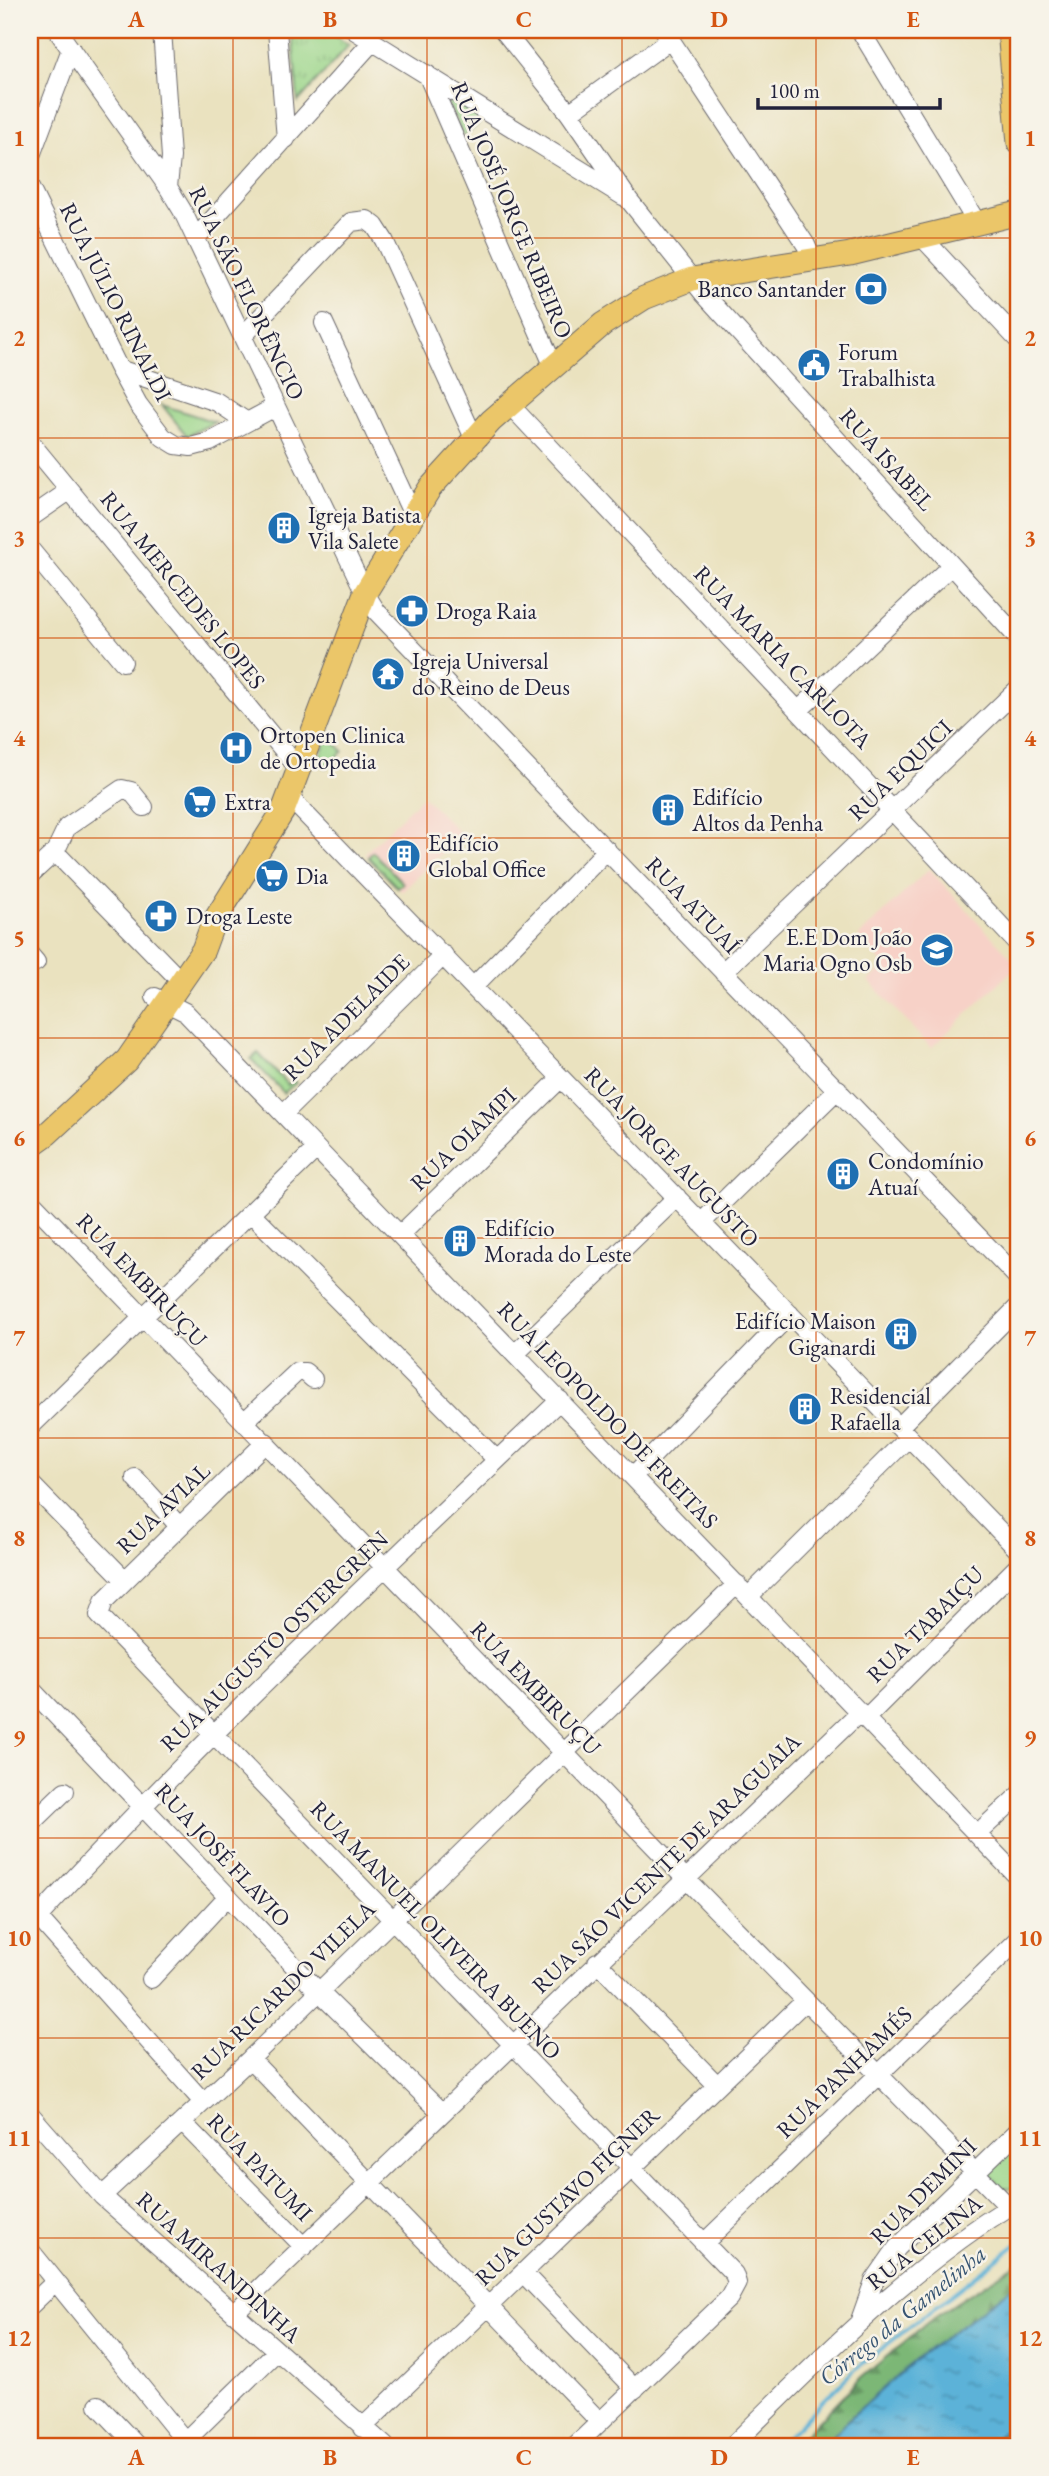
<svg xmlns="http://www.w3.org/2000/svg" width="1049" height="2476" font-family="'EB Garamond',serif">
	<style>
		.built { fill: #f7d1c7 }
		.green { fill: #9bd68a; stroke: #5e7c62; stroke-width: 2 }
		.forest { fill: url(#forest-firs); stroke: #4f6c58; stroke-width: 2 }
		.park { fill: url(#park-tufts); stroke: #5e7c62; stroke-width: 2 }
		.water { fill: url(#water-ripples); stroke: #3e6a8a; stroke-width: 2 }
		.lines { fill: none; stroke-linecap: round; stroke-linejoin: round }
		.stream { stroke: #5bb2d8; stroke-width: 3.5 }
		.minor-casing { stroke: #686569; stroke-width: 20 }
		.major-casing { stroke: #686569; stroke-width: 25 }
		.minor { stroke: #fff; stroke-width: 18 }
		.major { stroke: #ebc669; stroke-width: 23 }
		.grid { fill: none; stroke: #d45411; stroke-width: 2; stroke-opacity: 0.55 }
		.labels { text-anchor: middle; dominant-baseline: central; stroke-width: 5; stroke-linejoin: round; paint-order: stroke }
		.street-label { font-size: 23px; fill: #22223b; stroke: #f7f3e8 }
		.poi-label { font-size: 23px; fill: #22223b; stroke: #f7f3e8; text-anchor: start }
		.water-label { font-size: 24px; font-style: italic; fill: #365472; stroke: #f7f3e8 }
		.neatline { fill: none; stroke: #d45411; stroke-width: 2.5 }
		.grid-label { font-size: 23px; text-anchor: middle; font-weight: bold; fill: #d45411 }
	</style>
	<defs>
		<pattern id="forest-firs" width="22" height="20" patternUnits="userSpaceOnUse" patternTransform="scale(1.75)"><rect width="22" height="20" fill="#7cb776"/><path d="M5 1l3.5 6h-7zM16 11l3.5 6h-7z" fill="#659462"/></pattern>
		<pattern id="park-tufts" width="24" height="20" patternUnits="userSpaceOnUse" patternTransform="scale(1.75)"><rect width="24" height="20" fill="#9bd68a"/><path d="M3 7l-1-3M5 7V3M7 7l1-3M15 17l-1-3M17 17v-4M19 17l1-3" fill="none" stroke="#85b778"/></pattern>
		<pattern id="water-ripples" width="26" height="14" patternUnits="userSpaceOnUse" patternTransform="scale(1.75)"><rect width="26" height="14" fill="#5bb2d8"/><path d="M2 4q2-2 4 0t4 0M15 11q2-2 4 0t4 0" fill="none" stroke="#4b90b0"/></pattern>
	</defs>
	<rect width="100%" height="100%" fill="#f7f3e8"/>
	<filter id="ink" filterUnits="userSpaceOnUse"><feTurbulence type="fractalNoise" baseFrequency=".0143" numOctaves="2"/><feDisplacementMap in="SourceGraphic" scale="14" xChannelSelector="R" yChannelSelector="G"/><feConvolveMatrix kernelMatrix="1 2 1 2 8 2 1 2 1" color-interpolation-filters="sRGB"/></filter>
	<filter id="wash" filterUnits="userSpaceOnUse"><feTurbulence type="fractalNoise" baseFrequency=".00686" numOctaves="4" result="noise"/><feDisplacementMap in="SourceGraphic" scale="28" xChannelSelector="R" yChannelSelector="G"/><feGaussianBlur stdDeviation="1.57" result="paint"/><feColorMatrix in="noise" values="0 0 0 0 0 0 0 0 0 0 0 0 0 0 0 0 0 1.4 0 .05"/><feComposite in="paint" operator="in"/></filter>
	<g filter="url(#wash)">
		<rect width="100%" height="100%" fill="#eae2bf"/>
		<path class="built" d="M423 796 461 834 402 892 398 888 403 883 373 852 368 857 365 853Z
			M929 869 1018 965 931 1048 869 981 885 966 858 937Z"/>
		<path class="green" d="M328 736 343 751 326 768 318 761Z
			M373 852 403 883 398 888 368 857Z
			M258 1053 288 1085 293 1080 296 1083 284 1093 251 1059Z"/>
		<path class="forest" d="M1019 2262V2282L853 2415 823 2446H794L860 2379 934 2317Z
			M1019 2417V2440L1012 2446H987Z"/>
		<path class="park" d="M292 30H325L349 45 298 102Z
			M442 93 485 118 464 137Z
			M162 405 215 422 187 436Z
			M1019 2138V2184L1010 2189 1001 2187 989 2174V2166Z"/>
		<path class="water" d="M1019 2282V2417L987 2446H823L853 2415 920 2356Z"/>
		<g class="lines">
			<path class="stream" d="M778 2446 853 2371 1019 2242"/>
		</g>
	</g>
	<g filter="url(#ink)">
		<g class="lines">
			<defs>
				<path id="minor" d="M57 30 168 187 182 210 365 593 377 612 1019 1279
					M162 30 171 157 168 187
					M277 30 286 139
					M354 30 623 196
					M503 30 569 113 629 200 704 294 1019 639
					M664 30 806 245 813 261
					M860 30 977 223
					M427 74 553 365
					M569 113 670 40
					M30 158 71 49
					M30 188 119 369 138 404 163 437 176 445 191 447 210 442 275 407
					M922 237 1019 341
					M196 238 372 42
					M324 323 412 513
					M243 336 351 222 367 220 375 226 384 240 474 438
					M119 369 217 402 247 422
					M509 404 1019 945
					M30 442 299 769
					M30 518 69 491
					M30 549 123 662
					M799 710 951 566
					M289 797 1019 1551
					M55 852 172 972
					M30 875 55 852 67 827 122 789 131 791 144 807
					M30 955 36 962
					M723 972 1019 688
					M474 986 607 850
					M155 997 185 1012 1019 1878
					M283 1114 444 955
					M30 1200 685 1878 1009 2207
					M251 1213 497 1460
					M701 1223 838 1089
					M400 1235 561 1078
					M515 1354 677 1197
					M245 1421 297 1372H305L313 1379
					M30 1427 316 1149
					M899 1427 1019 1306
					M266 1442 104 1601 99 1615 734 2274 737 2283 729 2298 575 2446
					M633 1476 790 1314
					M135 1478 179 1526
					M30 1483 125 1580
					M749 1596 909 1437
					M30 1688 318 1991 442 2113
					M866 1718 1019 1565
					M30 1825 65 1791
					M977 1834 1019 1795
					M38 1917 203 2102
					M30 1926C198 1742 380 1572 560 1400
					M597 1962 717 2085
					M151 1979 227 1897
					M250 2059 600 2422
					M30 2114 102 2196 385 2446
					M182 2122 304 2247
					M102 2196 250 2059 737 1584
					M704 2243 1019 1939
					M30 2250 189 2446
					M523 2273 635 2389
					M30 2306 54 2283
					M234 2313 860 1712
					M859 2323 874 2281 897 2248 1019 2130
					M98 2405 137 2446
					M362 2428 805 2001
					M180 2446 277 2351
					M732 2446C817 2361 914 2263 1019 2201"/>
				<path id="major" d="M1009 30 1019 143
					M30 1146 47 1134 127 1060 203 950 213 923 283 811 365 593 430 488 491 421 603 324 644 298 692 279 850 254 1019 213"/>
			</defs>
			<use href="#minor" class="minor-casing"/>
			<use href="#major" class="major-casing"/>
			<use href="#minor" class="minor"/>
			<use href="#major" class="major"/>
		</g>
	</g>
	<path class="grid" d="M233 30V2446M427 30V2446M622 30V2446M816 30V2446M30 238H1019M30 438H1019M30 638H1019M30 838H1019M30 1038H1019M30 1238H1019M30 1438H1019M30 1638H1019M30 1838H1019M30 2038H1019M30 2238H1019"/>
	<defs>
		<symbol id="bank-disc" viewBox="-11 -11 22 22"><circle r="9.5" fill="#1f6fb2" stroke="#f7f3e8"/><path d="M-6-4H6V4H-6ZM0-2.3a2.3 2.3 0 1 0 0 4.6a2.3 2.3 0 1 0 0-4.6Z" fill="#fff"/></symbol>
		<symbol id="civic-disc" viewBox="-11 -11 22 22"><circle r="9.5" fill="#1f6fb2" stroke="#f7f3e8"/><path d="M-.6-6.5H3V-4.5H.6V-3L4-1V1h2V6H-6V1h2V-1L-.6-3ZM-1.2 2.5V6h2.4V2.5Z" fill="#fff"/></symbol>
		<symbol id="building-disc" viewBox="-11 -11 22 22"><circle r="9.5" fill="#1f6fb2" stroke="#f7f3e8"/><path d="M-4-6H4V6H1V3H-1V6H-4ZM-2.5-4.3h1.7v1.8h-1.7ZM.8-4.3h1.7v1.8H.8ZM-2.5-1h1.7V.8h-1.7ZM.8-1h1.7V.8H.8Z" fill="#fff"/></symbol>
		<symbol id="pharmacy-disc" viewBox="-11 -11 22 22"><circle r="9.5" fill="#1f6fb2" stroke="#f7f3e8"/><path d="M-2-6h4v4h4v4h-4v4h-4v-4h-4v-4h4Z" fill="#fff"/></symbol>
		<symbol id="temple-disc" viewBox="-11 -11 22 22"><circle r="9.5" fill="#1f6fb2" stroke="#f7f3e8"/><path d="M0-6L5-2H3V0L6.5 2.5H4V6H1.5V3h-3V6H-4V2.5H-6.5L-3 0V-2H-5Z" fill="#fff"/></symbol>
		<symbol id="hospital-disc" viewBox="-11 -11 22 22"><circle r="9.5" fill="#1f6fb2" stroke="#f7f3e8"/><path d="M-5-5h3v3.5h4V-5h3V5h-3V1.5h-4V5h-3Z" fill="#fff"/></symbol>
		<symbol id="supermarket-disc" viewBox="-11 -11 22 22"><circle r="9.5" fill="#1f6fb2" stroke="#f7f3e8"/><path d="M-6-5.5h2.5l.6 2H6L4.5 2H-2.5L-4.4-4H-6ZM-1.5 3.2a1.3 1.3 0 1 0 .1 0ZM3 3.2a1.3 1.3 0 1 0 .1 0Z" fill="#fff"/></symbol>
		<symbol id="school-disc" viewBox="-11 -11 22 22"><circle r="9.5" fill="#1f6fb2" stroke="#f7f3e8"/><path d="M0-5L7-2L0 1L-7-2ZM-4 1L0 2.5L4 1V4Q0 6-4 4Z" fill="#fff"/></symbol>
	</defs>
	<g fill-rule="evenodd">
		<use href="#bank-disc" x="852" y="270" width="38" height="38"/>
		<use href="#civic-disc" x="795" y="346" width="38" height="38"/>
		<use href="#building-disc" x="265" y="509" width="38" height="38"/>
		<use href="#pharmacy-disc" x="393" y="592" width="38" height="38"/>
		<use href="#temple-disc" x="369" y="655" width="38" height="38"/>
		<use href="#hospital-disc" x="217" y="729" width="38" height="38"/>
		<use href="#supermarket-disc" x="181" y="783" width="38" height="38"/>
		<use href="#building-disc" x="649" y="791" width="38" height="38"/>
		<use href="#building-disc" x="385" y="837" width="38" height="38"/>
		<use href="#supermarket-disc" x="253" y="857" width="38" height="38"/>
		<use href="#pharmacy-disc" x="142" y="897" width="38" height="38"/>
		<use href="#school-disc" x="918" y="931" width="38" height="38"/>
		<use href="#building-disc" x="824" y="1155" width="38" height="38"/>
		<use href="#building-disc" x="441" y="1222" width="38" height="38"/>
		<use href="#building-disc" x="882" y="1315" width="38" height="38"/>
		<use href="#building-disc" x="786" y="1390" width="38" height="38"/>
	</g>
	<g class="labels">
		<g class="street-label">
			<text transform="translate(512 210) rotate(67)">RUA JOSÉ JORGE RIBEIRO</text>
			<text transform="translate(247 293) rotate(64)">RUA SÃO FLORÊNCIO</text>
			<text transform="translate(116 302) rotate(63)">RUA JÚLIO RINALDI</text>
			<text transform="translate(887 459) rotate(48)">RUA ISABEL</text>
			<text transform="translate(183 590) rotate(51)">RUA MERCEDES LOPES</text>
			<text transform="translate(783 657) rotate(46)">RUA MARIA CARLOTA</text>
			<text transform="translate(900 770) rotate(-44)">RUA EQUICI</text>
			<text transform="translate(693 905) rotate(46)">RUA ATUAÍ</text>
			<text transform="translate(346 1017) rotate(-45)">RUA ADELAIDE</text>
			<text transform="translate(463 1139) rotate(-44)">RUA OIAMPI</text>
			<text transform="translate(672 1157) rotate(46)">RUA JORGE AUGUSTO</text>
			<text transform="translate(142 1280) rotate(46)">RUA EMBIRUÇU</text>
			<text transform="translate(608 1415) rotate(46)">RUA LEOPOLDO DE FREITAS</text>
			<text transform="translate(163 1508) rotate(-44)">RUA AVIAL</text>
			<text transform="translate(925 1624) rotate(-45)">RUA TABAIÇU</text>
			<text transform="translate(274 1641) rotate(-44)">RUA AUGUSTO OSTERGREN</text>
			<text transform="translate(536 1688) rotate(46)">RUA EMBIRUÇU</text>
			<text transform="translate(223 1855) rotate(47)">RUA JOSÉ FLAVIO</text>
			<text transform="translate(666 1863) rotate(-44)">RUA SÃO VICENTE DE ARAGUAIA</text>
			<text transform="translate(436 1930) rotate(46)">RUA MANUEL OLIVEIRA BUENO</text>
			<text transform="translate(283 1990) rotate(-44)">RUA RICARDO VILELA</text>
			<text transform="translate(844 2072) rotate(-44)">RUA PANHAMÉS</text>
			<text transform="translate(260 2167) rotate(46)">RUA PATUMI</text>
			<text transform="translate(923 2191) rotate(-45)">RUA DEMINI</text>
			<text transform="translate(567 2196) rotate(-44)">RUA GUSTAVO FIGNER</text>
			<text transform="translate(924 2242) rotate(-38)">RUA CELINA</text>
			<text transform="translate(219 2267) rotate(42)">RUA MIRANDINHA</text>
		</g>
		<g class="poi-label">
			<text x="846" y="289" text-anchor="end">Banco Santander</text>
			<text x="838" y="352">Forum<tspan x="838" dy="26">Trabalhista</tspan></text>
			<text x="308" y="515">Igreja Batista<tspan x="308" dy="26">Vila Salete</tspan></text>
			<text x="436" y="611">Droga Raia</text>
			<text x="412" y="661">Igreja Universal<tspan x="412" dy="26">do Reino de Deus</tspan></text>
			<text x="260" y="735">Ortopen Clinica<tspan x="260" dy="26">de Ortopedia</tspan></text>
			<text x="692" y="797">Edifício<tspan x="692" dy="26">Altos da Penha</tspan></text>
			<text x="224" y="802">Extra</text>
			<text x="428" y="843">Edifício<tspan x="428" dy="26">Global Office</tspan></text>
			<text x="296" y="876">Dia</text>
			<text x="186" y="916">Droga Leste</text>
			<text x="912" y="937" text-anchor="end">E.E Dom João<tspan x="912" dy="26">Maria Ogno Osb</tspan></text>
			<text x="868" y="1161">Condomínio<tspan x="868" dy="26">Atuaí</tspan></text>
			<text x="484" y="1228">Edifício<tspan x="484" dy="26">Morada do Leste</tspan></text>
			<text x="876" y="1321" text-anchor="end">Edifício Maison<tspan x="876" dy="26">Giganardi</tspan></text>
			<text x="830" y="1396">Residencial<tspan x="830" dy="26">Rafaella</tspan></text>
		</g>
		<g class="water-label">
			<text transform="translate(902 2315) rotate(-39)">Córrego da Gamelinha</text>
		</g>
	</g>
	<rect width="1049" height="2476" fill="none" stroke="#f7f3e8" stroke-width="77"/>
	<path d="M758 98v10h182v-10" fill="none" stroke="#22223b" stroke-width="3.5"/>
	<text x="769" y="98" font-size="21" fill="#22223b" stroke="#f7f3e8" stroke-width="5" paint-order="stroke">100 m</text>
	<rect x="38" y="38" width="972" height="2400" class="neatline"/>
	<g class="grid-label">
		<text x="136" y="27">A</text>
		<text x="330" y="27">B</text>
		<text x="524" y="27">C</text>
		<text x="719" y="27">D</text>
		<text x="913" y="27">E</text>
		<text x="19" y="146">1</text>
		<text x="1030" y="146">1</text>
		<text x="19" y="346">2</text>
		<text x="1030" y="346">2</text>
		<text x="19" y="546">3</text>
		<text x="1030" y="546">3</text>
		<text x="19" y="746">4</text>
		<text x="1030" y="746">4</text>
		<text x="19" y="946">5</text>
		<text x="1030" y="946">5</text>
		<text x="19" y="1146">6</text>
		<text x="1030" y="1146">6</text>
		<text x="19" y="1346">7</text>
		<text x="1030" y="1346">7</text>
		<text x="19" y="1546">8</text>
		<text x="1030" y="1546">8</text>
		<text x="19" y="1746">9</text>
		<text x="1030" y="1746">9</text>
		<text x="19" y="1946">10</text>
		<text x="1030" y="1946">10</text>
		<text x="19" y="2146">11</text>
		<text x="1030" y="2146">11</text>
		<text x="19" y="2346">12</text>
		<text x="1030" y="2346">12</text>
		<text x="136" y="2465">A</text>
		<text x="330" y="2465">B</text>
		<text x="524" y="2465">C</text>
		<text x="719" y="2465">D</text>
		<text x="913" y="2465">E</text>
	</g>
</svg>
